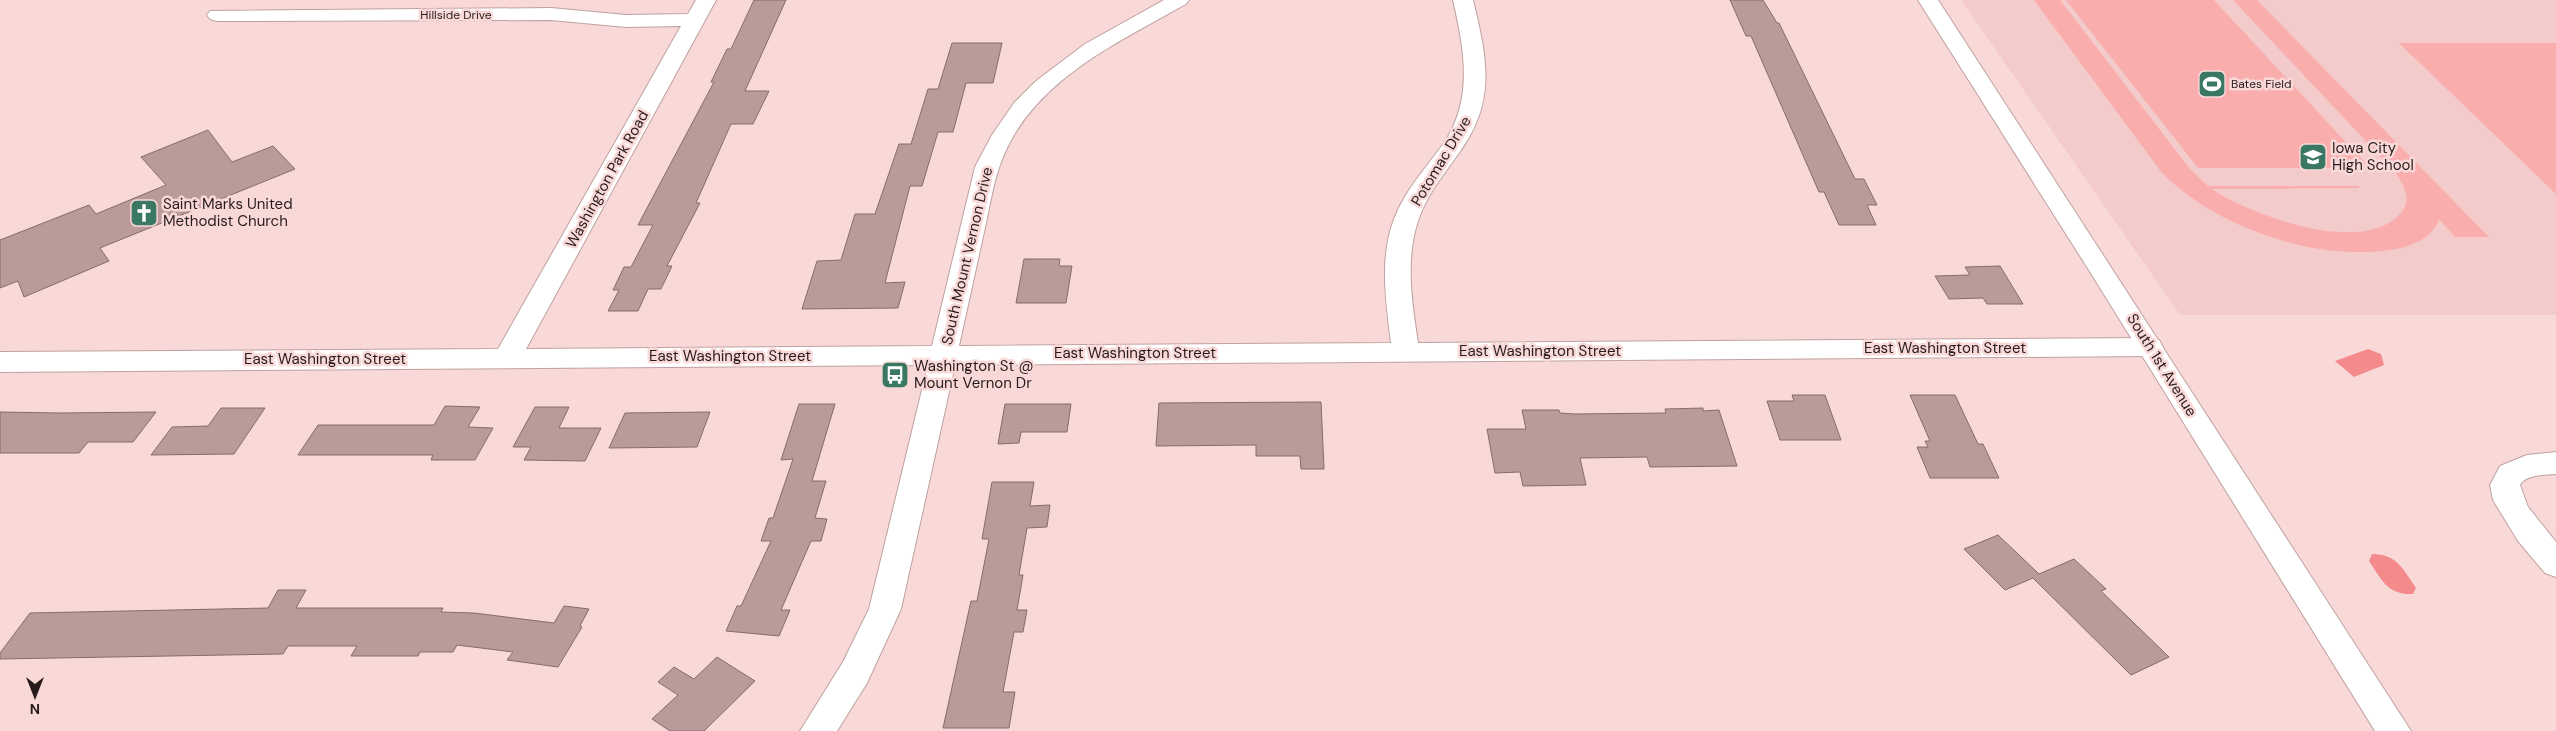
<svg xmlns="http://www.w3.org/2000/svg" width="2556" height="731" font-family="'DM Sans',sans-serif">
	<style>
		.built { fill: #f3cbca }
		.green { fill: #f9aead }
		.water { fill: #f48a8b }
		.building { fill: #b99b9a; stroke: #876b6a }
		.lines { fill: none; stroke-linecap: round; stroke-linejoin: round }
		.minor-casing { stroke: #bfa1a0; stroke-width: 2 }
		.secondary-casing { stroke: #bfa1a0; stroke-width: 2 }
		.minor { fill: #fff; fill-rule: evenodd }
		.secondary { fill: #fff; fill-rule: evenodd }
		.labels { text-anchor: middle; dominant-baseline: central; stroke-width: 5; stroke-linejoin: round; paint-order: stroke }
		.far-street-label { font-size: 12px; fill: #271c1b; stroke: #f9d9d8 }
		.far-poi-label { font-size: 12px; fill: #271c1b; stroke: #f9d9d8; text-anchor: start }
		.poi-label { font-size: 15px; fill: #271c1b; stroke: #f9d9d8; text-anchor: start }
		.street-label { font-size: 15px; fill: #271c1b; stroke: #f9d9d8 }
	</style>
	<rect width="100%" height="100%" fill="#f9d9d8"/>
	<path class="built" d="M1961 0H2556V315H2180Z"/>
	<path class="green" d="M2034 0H2060L2190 169 2208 186H2358L2360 188 2212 189 2218 193C2258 217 2364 256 2401 213 2413 199 2403 184 2395 172L2233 0H2257L2489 237H2455L2439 219C2426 262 2334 254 2299 245 2270 238 2240 227 2214 212 2194 201 2178 188 2162 173Z
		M2066 0H2214L2370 168H2198Z
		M2399 43H2556V194Z"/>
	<path class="water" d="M2368 349 2381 354 2384 365 2354 377 2335 361Z
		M2372 554C2397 554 2403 569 2416 588L2413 594C2387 595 2382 580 2369 561Z"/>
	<path class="building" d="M754 0H786L745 91H769L753 124H731L696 203H700L667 266H672L661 289H648L638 311H608L619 290H613L624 267H631L653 225H638L714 82H711L727 49H731Z
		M1730 0H1763L1777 23H1779L1855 179H1864L1877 205H1867L1876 225H1839L1824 192H1819L1751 36H1746Z
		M952 43H1002L993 83H966L953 132H938L922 186H910L885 283 905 282 898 308 802 309 817 261 841 260 855 214H875L899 144H911L928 89H938Z
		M208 130 232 162 273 146 295 169 100 248 109 261 24 297 18 281 0 288V240L89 205 96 214 166 185 141 157Z
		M1024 259H1060L1059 266H1072L1066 303H1016Z
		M2000 266 2023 304H1987L1983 298 1949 299 1935 276 1970 275 1965 267Z
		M1792 395H1825L1841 440H1780L1767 401H1794Z
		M1910 395H1955L1978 444H1983L1999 478H1930L1917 447H1928L1925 441H1930Z
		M1321 402 1324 469H1301L1300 456H1256V445L1156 446 1159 403Z
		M799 404H835L812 481H826L815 518 827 519 821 541H811L781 610H790L779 636 726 631 737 606H741L771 541H761L769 518H773L793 459 781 460Z
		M1005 404H1071L1067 432H1021L1019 443 998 444Z
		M445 406 480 407 468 427 493 428 475 460H431L433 455H298L318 425H434Z
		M535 407H569L559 428H601L585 461 524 460 531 447H513Z
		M221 408H265L234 454 151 455 172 427 208 426Z
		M1703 408V411L1719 410 1737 466 1650 467 1647 457 1580 458 1586 485 1523 486 1520 472 1495 473 1487 429H1526L1522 410H1559L1560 413 1575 414 1666 413 1665 409Z
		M0 412 59 413 156 412 133 442H88L79 453H0Z
		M710 412 697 447 609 448 625 413Z
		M992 482H1034L1030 506 1050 505 1047 527 1027 528 1019 575H1023L1017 610H1027L1023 632H1014L1003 692H1015L1009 728H943L971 601H977L989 539H982Z
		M1998 535 2039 574 2074 559 2106 589 2101 591 2169 657 2131 675 2033 578 2005 590 1964 549Z
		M278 590H306L296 608H443L441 612 474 613 554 623 564 606 589 609 580 626 582 627 558 667 507 660 513 652 457 645 453 652H420L418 656H351L357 646H288L283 654 0 659V653L30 613 268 608Z
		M717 657 755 681 704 731H670L652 719 678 695 658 682 674 667 694 679Z"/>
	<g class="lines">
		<defs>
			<path id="minor" d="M696 0H716L526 349 932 346 975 167 992 135 1014 103 1036 81 1085 44 1164 0H1189L1186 4C1115 44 1026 84 999 168 993 185 990 205 986 223 977 264 968 305 959 346L1391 343C1386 302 1379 258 1394 219 1405 190 1426 168 1444 143 1474 98 1464 49 1453 0H1473C1487 58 1497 101 1459 153 1444 174 1426 196 1418 221 1405 261 1412 302 1418 343L2149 338 2159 340 2163 347 2159 354 2149 356 955 365 901 609 867 683 837 731H800L843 662 869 609 928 365 0 372V352L498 349 681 26 626 27 551 20 217 21 210 19 207 15 210 11 551 8 626 15 688 14Z
				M2556 452V474C2545 475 2526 474 2520 485L2528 507 2556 542V577L2545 573 2518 541 2493 500 2490 485 2500 466 2527 455Z"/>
			<path id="secondary" d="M1918 0H1938L2411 731H2375L2092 275Z"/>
		</defs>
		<use href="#minor" class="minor-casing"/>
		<use href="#secondary" class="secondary-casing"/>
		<use href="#minor" class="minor"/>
		<use href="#secondary" class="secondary"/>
	</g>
	<defs>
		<symbol id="stadium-square" viewBox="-11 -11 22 22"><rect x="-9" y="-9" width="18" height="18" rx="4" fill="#3b7864" stroke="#f9d9d8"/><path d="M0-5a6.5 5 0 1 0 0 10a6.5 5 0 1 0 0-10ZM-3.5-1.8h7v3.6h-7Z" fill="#fff"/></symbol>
		<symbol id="school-square" viewBox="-11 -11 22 22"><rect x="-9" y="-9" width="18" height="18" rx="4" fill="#3b7864" stroke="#f9d9d8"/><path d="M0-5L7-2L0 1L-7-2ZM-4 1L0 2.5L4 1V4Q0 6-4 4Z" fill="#fff"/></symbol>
		<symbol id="church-square" viewBox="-11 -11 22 22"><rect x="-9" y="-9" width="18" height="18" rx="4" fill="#3b7864" stroke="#f9d9d8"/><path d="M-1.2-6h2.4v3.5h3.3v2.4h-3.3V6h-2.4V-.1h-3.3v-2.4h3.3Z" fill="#fff"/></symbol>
		<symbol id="bus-square" viewBox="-11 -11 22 22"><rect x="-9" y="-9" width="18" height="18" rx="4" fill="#3b7864" stroke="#f9d9d8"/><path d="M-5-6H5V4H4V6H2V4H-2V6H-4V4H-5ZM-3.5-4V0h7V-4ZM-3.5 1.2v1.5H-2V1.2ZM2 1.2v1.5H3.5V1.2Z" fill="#fff"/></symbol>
	</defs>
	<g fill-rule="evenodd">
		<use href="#stadium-square" x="2196" y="68" width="32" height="32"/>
		<use href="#school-square" x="2297" y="141" width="32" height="32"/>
		<use href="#church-square" x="128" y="197" width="32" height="32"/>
		<use href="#bus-square" x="879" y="359" width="32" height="32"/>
	</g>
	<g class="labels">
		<g class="far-street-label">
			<text x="456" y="15">Hillside Drive</text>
		</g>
		<g class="far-poi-label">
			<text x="2231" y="84">Bates Field</text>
		</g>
		<g class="poi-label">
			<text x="2332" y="148">Iowa City<tspan x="2332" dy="17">High School</tspan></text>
			<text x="163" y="204">Saint Marks United<tspan x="163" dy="17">Methodist Church</tspan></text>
			<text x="914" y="366">Washington St @<tspan x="914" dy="17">Mount Vernon Dr</tspan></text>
		</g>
		<g class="street-label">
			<text transform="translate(1441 161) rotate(-59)">Potomac Drive</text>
			<text transform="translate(607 179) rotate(-61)">Washington Park Road</text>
			<text transform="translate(967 256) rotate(-77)">South Mount Vernon Drive</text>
			<text x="1945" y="348">East Washington Street</text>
			<text x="1540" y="351">East Washington Street</text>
			<text x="1135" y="353">East Washington Street</text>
			<text x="730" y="356">East Washington Street</text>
			<text x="325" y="359">East Washington Street</text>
			<text transform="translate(2162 365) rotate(58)">South 1st Avenue</text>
		</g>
	</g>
	<g transform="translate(35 696) rotate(180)" stroke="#f9d9d8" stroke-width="4" paint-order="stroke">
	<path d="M0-4L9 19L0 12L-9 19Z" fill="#271c1b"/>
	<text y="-8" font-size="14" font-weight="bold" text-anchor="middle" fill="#271c1b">N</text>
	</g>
</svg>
